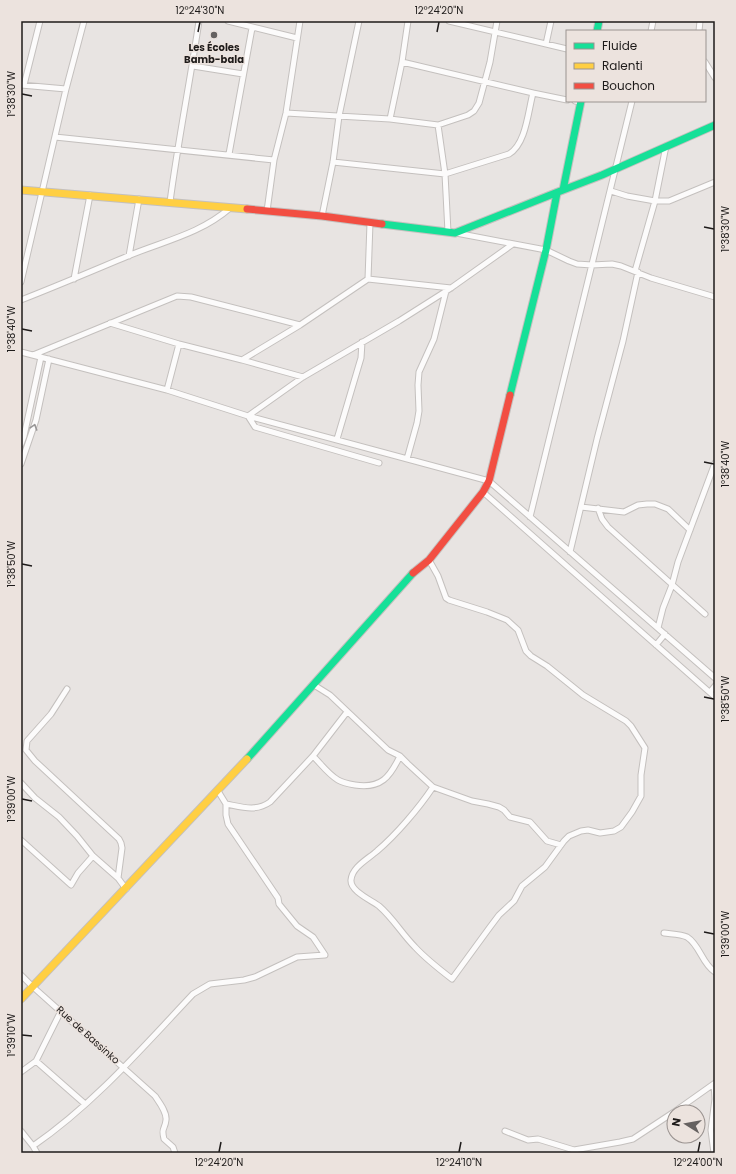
<svg xmlns="http://www.w3.org/2000/svg" width="736" height="1174" font-family="Poppins,sans-serif">
	<style>
		.lines { fill: none; stroke-linecap: round; stroke-linejoin: round }
		.street-casing { stroke: #c4c0be; stroke-width: 7 }
		.fast-casing { stroke: #c4c0be; stroke-width: 9 }
		.slow-casing { stroke: #c4c0be; stroke-width: 9 }
		.jam-casing { stroke: #c4c0be; stroke-width: 9 }
		.street { stroke: #fcfbfb; stroke-width: 5 }
		.fast { stroke: #16e098; stroke-width: 7 }
		.slow { stroke: #ffcf43; stroke-width: 7 }
		.jam { stroke: #f24e42; stroke-width: 7 }
		.oneway { stroke: #989696 }
		.ticks { fill: none; stroke: #1e1b1a; stroke-width: 1.5 }
		.poi-dot { fill: #656160; stroke: #ece3de; stroke-width: 1.5 }
		.labels { text-anchor: middle; dominant-baseline: central; stroke-width: 3; stroke-linejoin: round; paint-order: stroke }
		.poi-label { font-size: 10px; font-weight: bold; fill: #1e1b1a; stroke: #ece3de }
		.street-label { font-size: 10px; fill: #1e1b1a; stroke: #ece3de }
		.neatline { fill: none; stroke: #1e1b1a; stroke-width: 1.5 }
		.ticks-label { font-size: 10px; text-anchor: middle; fill: #1e1b1a }
	</style>
	<rect width="100%" height="100%" fill="#e8e4e2"/>
	<g class="lines">
		<defs>
			<path id="street" d="M228 21 297 38
				M408 21 402 62 533 93 567 100
				M449 21 567 49
				M651 31 653 21
				M699 31 700 21
				M546 44 551 21
				M705 62 715 78
				M193 66 243 74
				M21 85 66 89
				M24 85 40 21
				M575 101 581 102
				M286 113 390 119 438 125
				M390 119 402 62
				M55 137 274 160
				M229 154 252 28
				M333 162 445 174 438 125 468 115 474 111 479 103 490 62 497 21
				M611 191 627 196 655 201H669L715 182
				M170 202C178 141 190 82 199 21
				M267 211 274 160 286 113 300 21
				M322 216 333 162 339 116 359 21
				M370 223 368 279 451 288
				M448 232 445 174 509 154C526 144 528 112 533 93
				M456 233 546 250 569 261 577 264 592 265 612 264 621 266 651 278 715 297
				M129 256 139 199
				M635 271 655 201 666 146
				M74 279 90 195
				M21 282 66 89 84 21
				M21 300C57 286 92 271 128 256 164 241 200 234 230 208
				M110 323 179 344 242 360
				M21 352 167 390 248 416 303 377 399 321 451 288 513 244
				M33 355 177 296 191 297 300 325
				M303 377 242 360 300 325 368 279
				M167 390 179 344
				M248 416 489 481 715 678
				M248 416 255 427 379 463
				M337 439 358 368 361 358 362 342
				M21 444 24 436 41 357
				M407 459 417 423 419 411 418 385 419 372 434 339 446 291
				M21 464 36 420 49 359
				M483 492 715 697
				M581 507 624 512 638 505 647 504H655L668 509 690 530
				M598 508 602 519 608 527 705 614
				M530 517 632 101
				M570 552 597 439 623 341 638 272
				M658 628 663 608 672 585 678 562 715 463
				M656 645 665 634
				M314 685 330 695 388 750 400 756 408 764 433 787C419 808 396 835 377 851 368 859 352 867 351 880 350 891 371 900 379 906 393 918 402 934 415 947 426 959 439 969 452 979L490 927 499 915 514 901 522 886 545 867 564 841 569 836 581 831 588 830 600 833 614 831 621 827 632 812 641 796V775L645 748 631 726 626 721 583 695 547 666 531 656 526 651 518 630 507 620 487 612 449 600 446 598 438 576 429 560
				M67 689 51 714 27 741 26 750 35 761 119 839 121 843 122 848 118 878 126 889
				M710 692 715 686
				M347 712 313 756C321 764 328 774 338 780 343 783 349 784 355 785 381 789 390 777 400 756
				M21 783 35 798 59 817 77 836 93 856 118 878
				M433 787 472 801 488 804 499 807 504 810 510 817 530 822 547 841 561 845
				M226 804C242 807 256 812 270 802L313 756
				M21 840 71 885 78 873 93 856
				M664 933C671 934 681 934 687 937 700 945 702 964 715 972
				M21 975 32 986 155 1096C159 1102 167 1112 166 1120 165 1130 161 1127 164 1139L173 1147 175 1153
				M36 1061 85 1104
				M21 1072 36 1061 61 1011
				M714 1084 715 1099 711 1130 714 1153
				M674 1112 715 1083
				M21 1131 33 1146 37 1153
				M505 1131 528 1140 538 1139 574 1150 575 1152
				M33 1146C94 1104 143 1047 193 994L210 984 244 980 255 977 297 957 325 955 313 937 297 926 279 904 278 898 228 824 226 815V804L218 791
				M574 1150 620 1142 633 1139 674 1112"/>
			<path id="fast" d="M597 31 599 21
				M563 190 602 175 715 125
				M382 224 455 233 563 190 581 101
				M510 395 546 250 557 193
				M247 759 413 573"/>
			<path id="slow" d="M21 190 247 209
				M21 999 247 759"/>
			<path id="jam" d="M247 209 322 216 382 224
				M413 573 429 560 483 492 489 481 510 395"/>
		</defs>
		<use href="#street" class="street-casing"/>
		<use href="#fast" class="fast-casing"/>
		<use href="#slow" class="slow-casing"/>
		<use href="#jam" class="jam-casing"/>
		<use href="#street" class="street"/>
		<use href="#fast" class="fast"/>
		<use href="#slow" class="slow"/>
		<use href="#jam" class="jam"/>
	</g>
	<defs><path id="oneway-chevron" d="M-2-3.5L2.5 0L-2 3.5" fill="none" stroke-width="1.6" stroke-linecap="round" stroke-linejoin="round"/></defs>
	<use class="oneway" href="#oneway-chevron" transform="translate(34 427) rotate(-72)"/>
	<path class="ticks" d="M198 32 200 22M437 32 439 22M22 94 32 96M704 227 714 229M22 329 32 331M704 462 714 464M22 564 32 566M704 697 714 699M22 799 32 801M704 932 714 934M22 1035 32 1036M219 1152 221 1142M459 1152 461 1142M698 1152 700 1142"/>
	<circle class="poi-dot" cx="214" cy="35" r="4"/>
	<g class="labels">
		<g class="poi-label">
			<text x="214" y="47">Les Écoles<tspan x="214" dy="12">Bamb-bala</tspan></text>
		</g>
		<g class="street-label">
			<text transform="translate(88 1035) rotate(42)">Rue de Bassinko</text>
		</g>
	</g>
	<rect width="736" height="1174" fill="none" stroke="#ece3de" stroke-width="44"/>
	<rect x="566" y="30" width="140" height="72" fill="#ece3de" stroke="#9a9390"/>
	<rect x="574" y="43" width="20" height="6" fill="#16e098" stroke="#9a9390"/>
	<text x="602" y="50" font-size="12" fill="#1e1b1a">Fluide</text>
	<rect x="574" y="63" width="20" height="6" fill="#ffcf43" stroke="#9a9390"/>
	<text x="602" y="70" font-size="12" fill="#1e1b1a">Ralenti</text>
	<rect x="574" y="83" width="20" height="6" fill="#f24e42" stroke="#9a9390"/>
	<text x="602" y="90" font-size="12" fill="#1e1b1a">Bouchon</text>
	<g transform="translate(686 1124) rotate(281)"><circle r="19" fill="#ece3de" stroke="#9a9390"/>
	<path d="M0-3L7 15L0 10L-7 15Z" fill="#656160"/>
	<text y="-6" font-size="11" font-weight="bold" text-anchor="middle" fill="#1e1b1a">N</text>
	</g>
	<rect x="22" y="22" width="692" height="1130" class="neatline"/>
	<g class="ticks-label">
		<text x="200" y="14">12°24'30"N</text>
		<text x="439" y="14">12°24'20"N</text>
		<text transform="translate(11 94) rotate(-90)" y="4">1°38'30"W</text>
		<text transform="translate(725 229) rotate(-90)" y="4">1°38'30"W</text>
		<text transform="translate(11 329) rotate(-90)" y="4">1°38'40"W</text>
		<text transform="translate(725 464) rotate(-90)" y="4">1°38'40"W</text>
		<text transform="translate(11 564) rotate(-90)" y="4">1°38'50"W</text>
		<text transform="translate(725 699) rotate(-90)" y="4">1°38'50"W</text>
		<text transform="translate(11 799) rotate(-90)" y="4">1°39'00"W</text>
		<text transform="translate(725 934) rotate(-90)" y="4">1°39'00"W</text>
		<text transform="translate(11 1035) rotate(-90)" y="4">1°39'10"W</text>
		<text x="219" y="1166">12°24'20"N</text>
		<text x="459" y="1166">12°24'10"N</text>
		<text x="698" y="1166">12°24'00"N</text>
	</g>
</svg>
